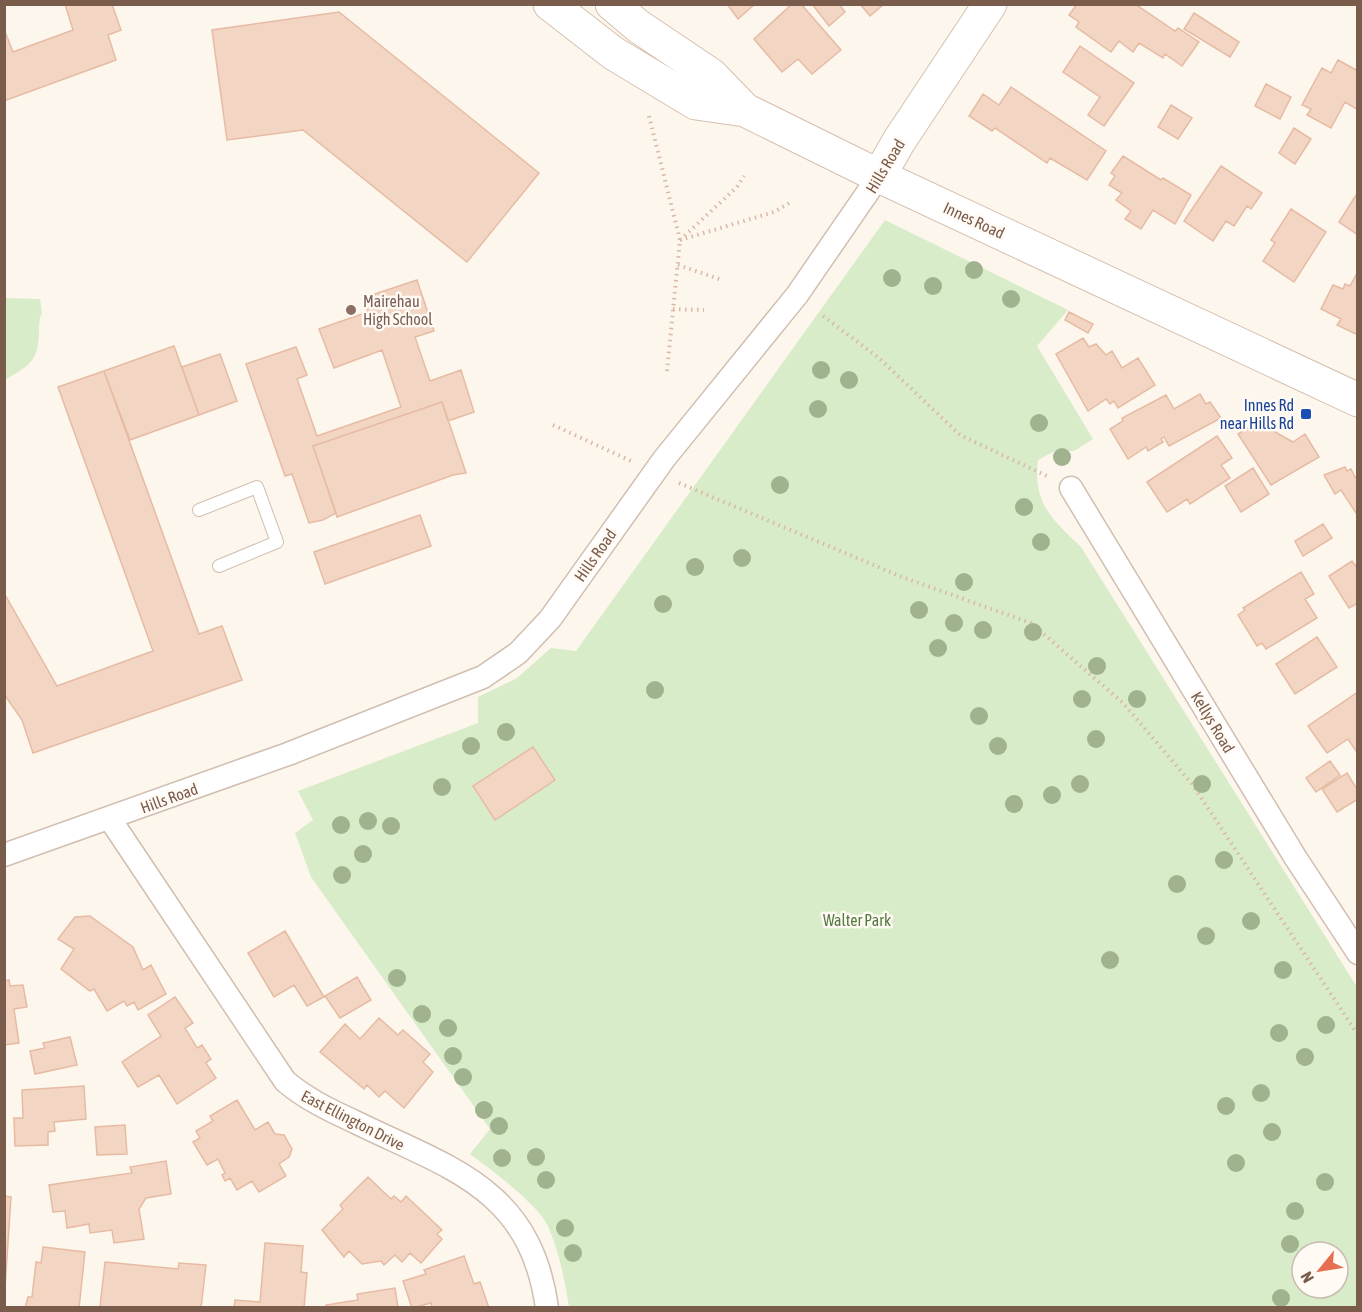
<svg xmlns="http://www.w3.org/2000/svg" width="1362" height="1312" font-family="'Asap Condensed',sans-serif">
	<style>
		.green { fill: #d8ecc9; fill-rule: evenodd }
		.building { fill: #f3d5c3; stroke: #e6bba3; stroke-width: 1.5 }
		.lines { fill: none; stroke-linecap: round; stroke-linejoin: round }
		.lane-casing { stroke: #d1beb0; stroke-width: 14 }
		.street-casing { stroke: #d1beb0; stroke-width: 25 }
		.secondary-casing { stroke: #d6c0b0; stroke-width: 35 }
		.path { stroke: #d9b8a5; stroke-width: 4; stroke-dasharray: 1.5 4.5; stroke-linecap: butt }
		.lane { stroke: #fff; stroke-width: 12 }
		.street { stroke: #fff; stroke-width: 22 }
		.secondary { stroke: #fff; stroke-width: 33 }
		.tree { fill: #a0b28e }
		.education-dot { fill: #8d6e63; stroke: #fffaf3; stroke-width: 2 }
		.transit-dot { fill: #1a4fb4; stroke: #fffaf3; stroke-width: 2 }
		.labels { text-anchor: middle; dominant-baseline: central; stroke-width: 5; stroke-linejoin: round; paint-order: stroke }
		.street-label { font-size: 16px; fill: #7a5c4d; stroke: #fffaf3 }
		.education-label { font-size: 16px; fill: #785e54; stroke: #fffaf3; text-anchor: start }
		.transit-label { font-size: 16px; fill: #164399; stroke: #fffaf3; text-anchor: end }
		.park-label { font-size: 16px; fill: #537a41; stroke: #fffaf3 }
	</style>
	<rect width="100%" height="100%" fill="#fdf6ec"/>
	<path class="green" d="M885 220 1068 310 1037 346 1093 439 1074 451H1055L1038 460C1032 503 1053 520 1081 547L1357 987V1307H569C565 1281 559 1251 548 1226 537 1203 491 1170 470 1154L490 1129 311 877 295 833 313 820 298 791 478 723V697L517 678 551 648 576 651ZM1302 1252H1338V1288H1302Z
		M5 298 40 299 42 313C39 319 39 325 39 332 38 363 29 365 5 380Z"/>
	<path class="building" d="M65 4H112L121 30 108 35 116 60 4 101V29L13 52 73 30Z
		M727 4H755L738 19Z
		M792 4H801L841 50 812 74 798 59 782 72 754 39Z
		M812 4H839L845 12 829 26Z
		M860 4H884L870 16Z
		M1077 4H1135L1175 31 1178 28 1199 42 1182 66 1165 54 1163 58 1139 43 1133 52 1119 41 1111 52 1076 27 1079 22 1069 15Z
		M339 12 539 173 467 262 303 130 227 140 212 30Z
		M1194 13 1239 42 1230 57 1184 29Z
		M1080 46 1134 83 1104 126 1088 115 1100 97 1063 72Z
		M1338 60 1358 71V110L1345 102 1331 128 1307 115 1311 109 1302 105 1322 68 1331 73Z
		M1266 84 1291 97 1280 119 1255 106Z
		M1011 87 1106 151 1087 180 1050 158 1047 163 995 128 992 131 969 116 983 94 999 105Z
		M1171 105 1192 118 1178 139 1158 127Z
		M1294 128 1311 139 1295 164 1279 153Z
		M1123 156 1161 180 1163 178 1191 195 1175 224 1153 210 1141 229 1125 219 1131 211 1116 200 1122 193 1109 185 1115 176 1111 173Z
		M1221 166 1262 193 1251 209 1247 206 1234 226 1226 221 1213 241 1184 221Z
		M1356 195 1358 196V235L1339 222Z
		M1291 209 1326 232 1294 282 1263 261 1275 243 1271 240Z
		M1358 271V335L1337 325 1341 319 1321 309 1333 285 1343 289 1345 284 1350 286Z
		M417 280 434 331 415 337 430 381 461 370 474 412 448 421 442 402 313 446 336 513 323 520 309 523 292 474 285 476 246 364 296 347 307 375 297 379 317 436 401 407 382 350 334 368 319 329 368 312 363 298Z
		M1069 312 1093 324 1088 333 1065 320Z
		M1083 338 1089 347 1096 344 1106 355 1112 351 1122 368 1138 358 1155 385 1118 408 1114 401 1110 404 1106 399 1088 411 1056 354Z
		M174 346 199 415 130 440 104 371Z
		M220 354 237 401 199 415 182 367Z
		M104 371 199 634 222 626 242 680 33 753 22 720 4 694V593L57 686 153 651 58 387Z
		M1200 394 1206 404 1210 402 1221 418 1169 446 1164 437 1161 439 1163 442 1148 451 1146 447 1128 459 1110 429 1123 421 1122 418 1166 395 1174 409Z
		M442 402 466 473 453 475 337 517 313 446Z
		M1257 422 1293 442 1305 434 1319 457 1271 485 1238 434Z
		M1217 436 1232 458 1221 465 1230 478 1190 504 1187 499 1167 512 1147 482Z
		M1345 467 1347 471 1351 469 1355 477 1358 476V516L1341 490 1335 494 1324 475Z
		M1253 468 1269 494 1241 512 1225 486Z
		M420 515 431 546 325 584 314 552Z
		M1323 524 1332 538 1303 556 1295 541Z
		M1352 561 1358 569V603L1349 608 1329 576Z
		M1301 572 1314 594 1305 599 1317 618 1266 649 1262 643 1257 646 1238 615 1245 610 1243 608Z
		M1317 637 1337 667 1295 694 1276 664Z
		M1358 692V754L1348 739 1327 753 1308 726Z
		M533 747 555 780 495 820 473 786Z
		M1330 761 1340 775 1316 792 1306 778Z
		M1347 773 1358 791V799L1337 812 1322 789Z
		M90 916 133 947 143 970 151 965 166 994 138 1010 134 1002 127 1006 124 1001 107 1011 94 989 90 991 61 969 74 949 58 939 75 917Z
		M285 931 324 997 307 1006 294 985 274 997 248 953Z
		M357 977 371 1000 340 1018 325 996Z
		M9 980 10 986 23 985 27 1007 14 1009 19 1043 4 1045V981Z
		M175 997 193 1023 185 1028 197 1048 202 1045 211 1059 206 1063 216 1078 177 1104 159 1075 138 1087 122 1062 161 1036 148 1015Z
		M379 1018 398 1035 403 1030 430 1054 423 1062 433 1072 404 1108 385 1091 379 1097 367 1085 364 1089 320 1052 345 1024 360 1039Z
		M70 1037 77 1065 35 1074 30 1051 45 1048 43 1043Z
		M84 1086 86 1119 54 1122 55 1131 48 1132V1145L15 1146 14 1118H23L22 1090Z
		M237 1100 255 1130 268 1122 275 1134 284 1135 292 1149 289 1157 279 1164 286 1176 259 1192 252 1181 237 1190 230 1178 225 1181 222 1175 225 1173 218 1159 207 1165 193 1142 200 1138 196 1131 213 1121 210 1116Z
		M125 1125 127 1154 97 1155 95 1127Z
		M166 1161 171 1194 146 1198 139 1209 144 1239 114 1243 112 1230 90 1233 89 1224 67 1228 65 1211 53 1212 49 1185 132 1173 130 1167Z
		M368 1177 391 1199 394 1196 401 1202 406 1196 442 1230 437 1234 442 1239 421 1263 410 1253 402 1262 395 1255 384 1265 381 1261 362 1264 349 1251 344 1257 322 1230 343 1209 340 1205Z
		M4 1196 11 1197 5 1288H4Z
		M265 1243 303 1246 301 1272 307 1273 304 1308H234L235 1300 260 1302Z
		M43 1247 85 1252 79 1308H25L28 1297H32L36 1262 41 1263Z
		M464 1256 474 1284 480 1282 489 1308H432L431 1303 412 1308 403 1281 426 1274 424 1270Z
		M105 1262 178 1269 179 1263 206 1265 201 1308 100 1307Z
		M395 1288 398 1308H327L326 1305 358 1300 357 1294Z"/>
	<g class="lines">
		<defs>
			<path id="lane" d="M199 510 257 487 277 542 219 566"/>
			<path id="street" d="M1071 488 1295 857 1358 953
				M110 819 285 1081C305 1098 327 1109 351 1120 448 1168 530 1186 547 1308
				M4 855 288 754 483 677 518 653 550 619 664 459 797 295 879 176"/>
			<path id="secondary" d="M550 4 613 53 696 103 745 110
				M612 4 638 26 711 75 745 110 879 176 1358 400
				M879 176 899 141 990 4"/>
		</defs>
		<use href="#lane" class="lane-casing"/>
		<use href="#street" class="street-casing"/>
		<use href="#secondary" class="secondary-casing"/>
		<path class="path" d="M649 116 680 240 667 371
			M680 240 774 212 793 201
			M680 240 737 187 744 176
			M678 265 722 280
			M673 309 704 310
			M823 316 879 358 960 435 1049 477
			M553 425 631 461
			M679 483 902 577 1031 623 1123 703 1192 784 1358 1035"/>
		<use href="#lane" class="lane"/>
		<use href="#street" class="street"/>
		<use href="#secondary" class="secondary"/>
	</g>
	<g class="tree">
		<circle cx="974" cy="270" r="9"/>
		<circle cx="892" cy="278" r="9"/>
		<circle cx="933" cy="286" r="9"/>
		<circle cx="1011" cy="299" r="9"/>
		<circle cx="821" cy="370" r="9"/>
		<circle cx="849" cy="380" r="9"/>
		<circle cx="818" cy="409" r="9"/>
		<circle cx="1039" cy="423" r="9"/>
		<circle cx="1062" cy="457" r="9"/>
		<circle cx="780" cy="485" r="9"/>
		<circle cx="1024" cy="507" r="9"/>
		<circle cx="1041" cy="542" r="9"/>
		<circle cx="742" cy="558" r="9"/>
		<circle cx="695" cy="567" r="9"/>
		<circle cx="964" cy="582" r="9"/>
		<circle cx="663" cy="604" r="9"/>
		<circle cx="919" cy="610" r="9"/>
		<circle cx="954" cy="623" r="9"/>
		<circle cx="983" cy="630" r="9"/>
		<circle cx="1033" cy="632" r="9"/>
		<circle cx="938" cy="648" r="9"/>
		<circle cx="1097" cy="666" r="9"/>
		<circle cx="655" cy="690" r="9"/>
		<circle cx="1082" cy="699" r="9"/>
		<circle cx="1137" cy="699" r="9"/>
		<circle cx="979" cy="716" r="9"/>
		<circle cx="506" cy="732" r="9"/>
		<circle cx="1096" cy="739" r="9"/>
		<circle cx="471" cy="746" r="9"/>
		<circle cx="998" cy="746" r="9"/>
		<circle cx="1080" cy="784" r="9"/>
		<circle cx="1202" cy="784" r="9"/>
		<circle cx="442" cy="787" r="9"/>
		<circle cx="1052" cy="795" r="9"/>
		<circle cx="1014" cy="804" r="9"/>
		<circle cx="368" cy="821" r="9"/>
		<circle cx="341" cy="825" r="9"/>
		<circle cx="391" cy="826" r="9"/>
		<circle cx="363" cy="854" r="9"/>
		<circle cx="1224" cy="860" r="9"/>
		<circle cx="342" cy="875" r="9"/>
		<circle cx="1177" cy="884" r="9"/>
		<circle cx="1251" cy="921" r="9"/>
		<circle cx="1206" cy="936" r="9"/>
		<circle cx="1110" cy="960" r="9"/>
		<circle cx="1283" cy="970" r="9"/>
		<circle cx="397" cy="978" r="9"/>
		<circle cx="422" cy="1014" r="9"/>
		<circle cx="1326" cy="1025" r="9"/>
		<circle cx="448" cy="1028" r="9"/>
		<circle cx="1279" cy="1033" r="9"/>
		<circle cx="453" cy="1056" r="9"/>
		<circle cx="1305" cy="1057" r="9"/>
		<circle cx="463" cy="1077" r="9"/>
		<circle cx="1261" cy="1093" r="9"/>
		<circle cx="1226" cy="1106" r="9"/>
		<circle cx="484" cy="1110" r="9"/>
		<circle cx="499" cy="1126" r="9"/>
		<circle cx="1272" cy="1132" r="9"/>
		<circle cx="536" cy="1157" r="9"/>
		<circle cx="502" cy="1158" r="9"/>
		<circle cx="1236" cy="1163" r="9"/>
		<circle cx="546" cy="1180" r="9"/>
		<circle cx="1325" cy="1182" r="9"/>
		<circle cx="1295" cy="1211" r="9"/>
		<circle cx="565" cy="1228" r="9"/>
		<circle cx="1290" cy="1244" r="9"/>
		<circle cx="573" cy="1253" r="9"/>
		<circle cx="1281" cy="1298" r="9"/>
	</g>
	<circle class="education-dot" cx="351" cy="310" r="6"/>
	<rect class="transit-dot" x="1300" y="408" width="12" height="12" rx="3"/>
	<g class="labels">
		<g class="street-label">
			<text transform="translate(885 166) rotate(-59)">Hills Road</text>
			<text transform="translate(974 220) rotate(25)">Innes Road</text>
			<text transform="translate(595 555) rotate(-55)">Hills Road</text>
			<text transform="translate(1213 722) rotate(59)">Kellys Road</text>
			<text transform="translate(169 798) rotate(-20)">Hills Road</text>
			<text transform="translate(353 1120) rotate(27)">East Ellington Drive</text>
		</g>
		<g class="education-label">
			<text x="363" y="301">Mairehau<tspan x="363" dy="18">High School</tspan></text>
		</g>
		<g class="transit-label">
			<text x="1294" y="405">Innes Rd<tspan x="1294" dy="18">near Hills Rd</tspan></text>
		</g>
		<g class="park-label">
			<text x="857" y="920">Walter Park</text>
		</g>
	</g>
	<rect width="1362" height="1312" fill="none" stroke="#7a5c4d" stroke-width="12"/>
	<g transform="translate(1320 1270) rotate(240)"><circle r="28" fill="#fffaf3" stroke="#cabbb1" stroke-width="1.5"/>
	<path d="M0-4.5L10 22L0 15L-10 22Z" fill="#e76f51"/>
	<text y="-9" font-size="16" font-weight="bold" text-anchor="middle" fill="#7a5c4d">N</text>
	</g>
</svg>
